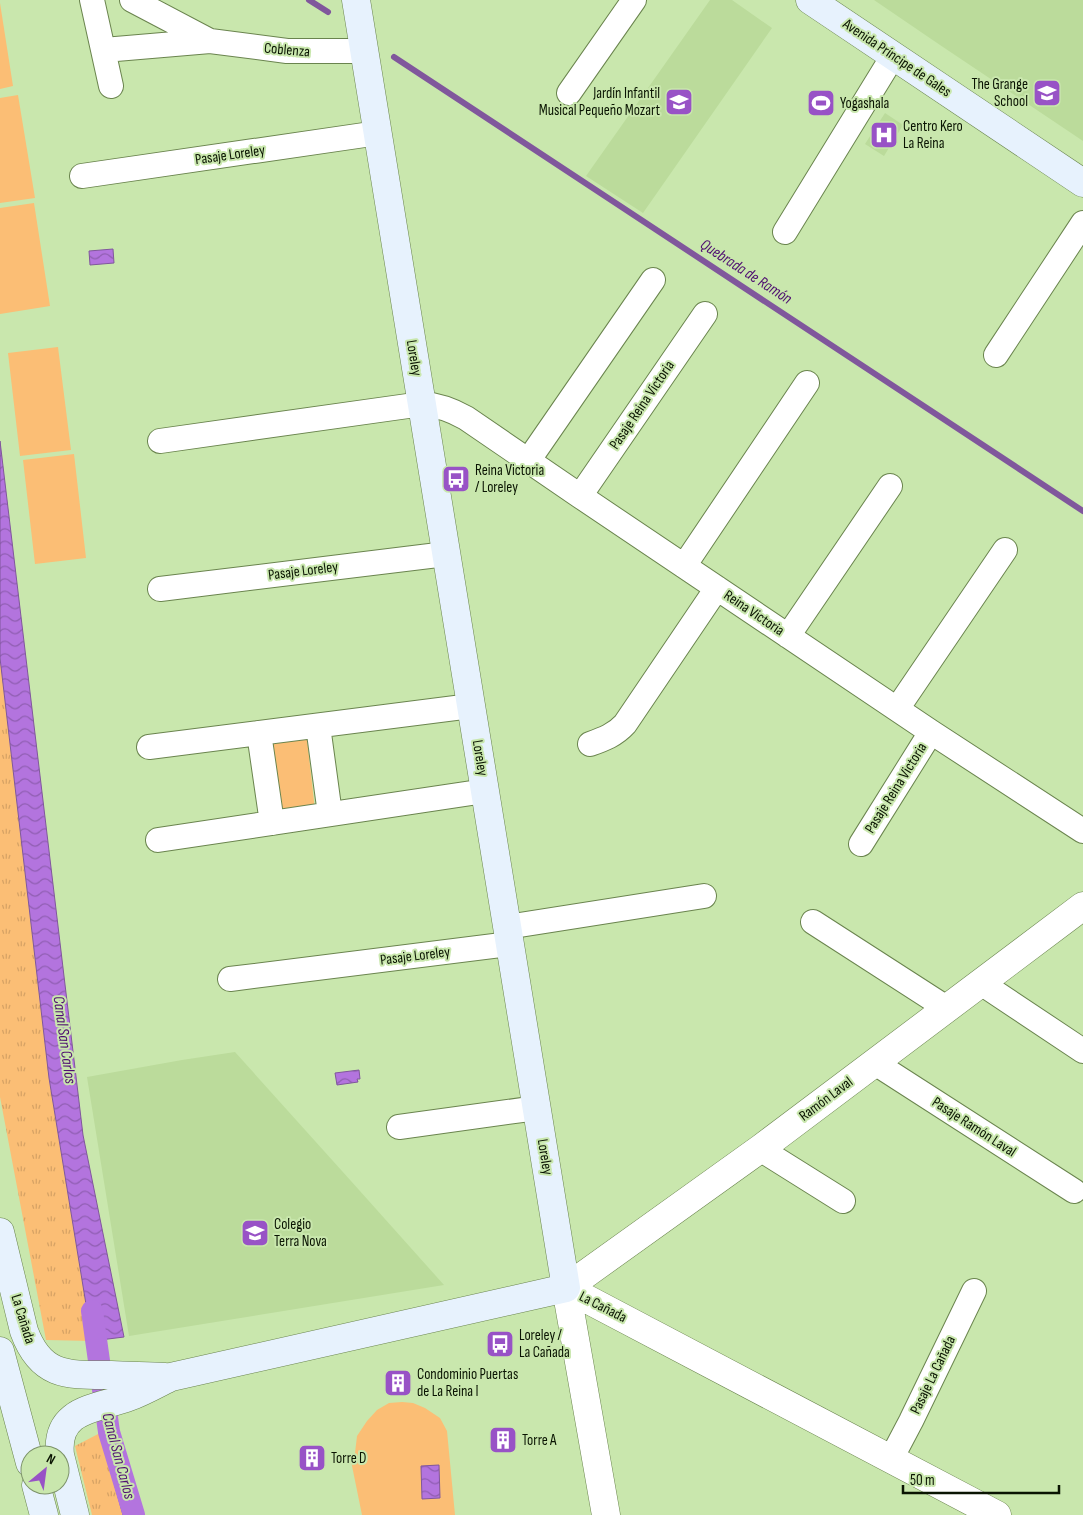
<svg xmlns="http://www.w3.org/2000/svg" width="1083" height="1515" font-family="'Sofia Sans Condensed',sans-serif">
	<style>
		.built { fill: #bbdb9b }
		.grass { fill: #fbbe75 }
		.park { fill: url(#park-tufts) }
		.water { fill: url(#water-waves); stroke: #80579c }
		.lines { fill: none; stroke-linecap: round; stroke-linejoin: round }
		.stream { stroke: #80579c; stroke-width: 6 }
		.canal { stroke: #b374de; stroke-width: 22 }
		.minor-casing { stroke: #6a844e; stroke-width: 26 }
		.tertiary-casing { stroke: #6a844e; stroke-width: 29 }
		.secondary-casing { stroke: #6a844e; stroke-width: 29 }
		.minor { stroke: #fff; stroke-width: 24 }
		.tertiary { stroke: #fff; stroke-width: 28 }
		.secondary { stroke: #e7f2fd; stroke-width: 28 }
		.labels { text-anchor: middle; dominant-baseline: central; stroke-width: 4; stroke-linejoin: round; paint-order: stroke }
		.street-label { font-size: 15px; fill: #0a1402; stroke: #c9e7ad }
		.poi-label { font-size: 15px; fill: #0a1402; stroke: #c9e7ad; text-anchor: start }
		.water-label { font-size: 16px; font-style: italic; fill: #4f0f71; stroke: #c9e7ad }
	</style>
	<defs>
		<pattern id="park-tufts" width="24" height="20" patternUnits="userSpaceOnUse" patternTransform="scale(1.25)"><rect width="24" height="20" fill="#fbbe75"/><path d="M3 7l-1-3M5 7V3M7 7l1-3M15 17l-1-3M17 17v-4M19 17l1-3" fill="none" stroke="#d6a264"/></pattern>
		<pattern id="water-waves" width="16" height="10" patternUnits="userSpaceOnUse" patternTransform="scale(1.25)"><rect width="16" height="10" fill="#b374de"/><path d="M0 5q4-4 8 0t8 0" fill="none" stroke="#905eb2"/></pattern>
	</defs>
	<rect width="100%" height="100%" fill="#c9e7ad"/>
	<path class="built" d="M710 0H732L772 28 643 213 586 176Z
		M874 0H1083V141L940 45Z
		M885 113 903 125 884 156 865 144Z
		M235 1052 351 1181 444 1285 129 1336 87 1077 182 1060Z"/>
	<path class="grass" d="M0 3 13 86 0 89Z
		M18 95 35 198 0 203V98Z
		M34 203 50 306 0 314V208Z
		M58 347 71 450 20 456 8 353Z
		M74 454 86 558 35 564 23 460Z
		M307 739 315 810 280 814 272 743Z
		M402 1402 413 1403 425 1408 440 1418 447 1431 455 1515H362L350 1456 355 1453 357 1436 367 1421 377 1410 389 1403Z"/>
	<path class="park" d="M0 658 49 1078 92 1341 46 1340 0 1097Z
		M100 1433 123 1515H92L75 1446Z"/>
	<path class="water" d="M113 249 114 263 90 265 89 251Z
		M0 441 83 1135 124 1337 92 1341 49 1078 0 658Z
		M359 1070 360 1079H357L358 1082 337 1085 335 1073Z
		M117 1431 141 1515H123L100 1433Z
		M439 1465 440 1498 422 1499 421 1466Z"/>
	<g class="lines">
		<path class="stream" d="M309 0 328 12
			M394 57 1083 511"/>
		<path class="canal" d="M92 1311 109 1432 134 1515"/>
		<defs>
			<path id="minor" d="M92 0 111 86
				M132 0 210 41
				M104 50 210 41 287 51H364
				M569 93 634 0
				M82 176 378 133
				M785 232 893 56
				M996 355 1083 223
				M160 441 422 404C438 405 452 410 466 418L580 496 931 732 1083 831
				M528 461 653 280
				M580 496 705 314
				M684 566 807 383
				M160 589 446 554
				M788 636 890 486
				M897 709 1005 550
				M318 726 330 814
				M259 733 272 823
				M590 744C604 739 615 735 625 724L717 588
				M149 747 471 706
				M158 840 485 791
				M861 844 931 732
				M813 922 948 1009
				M507 927 704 896
				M230 979 510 944
				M981 983 1083 1051
				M875 1063 1074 1191
				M399 1127 537 1108
				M760 1149 843 1201
				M891 1459 911 1421 974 1291"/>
			<path id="tertiary" d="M566 1288 760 1149 1083 906
				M566 1288 997 1515
				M566 1288 606 1515"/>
			<path id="secondary" d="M810 0 1083 183
				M0 1232 24 1331C41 1377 67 1375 111 1375 129 1376 147 1376 165 1377
				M0 1351 30 1463
				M60 1455C55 1408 97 1409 129 1397 143 1392 157 1384 171 1377L566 1288 356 0
				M60 1455 75 1515
				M36 1485 44 1515"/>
		</defs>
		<use href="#minor" class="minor-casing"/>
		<use href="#tertiary" class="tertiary-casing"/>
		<use href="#secondary" class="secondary-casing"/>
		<use href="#minor" class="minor"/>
		<use href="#tertiary" class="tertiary"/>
		<use href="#secondary" class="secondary"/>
	</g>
	<defs>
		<symbol id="school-square" viewBox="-11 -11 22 22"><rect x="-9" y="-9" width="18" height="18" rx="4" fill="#9852c6" stroke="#c9e7ad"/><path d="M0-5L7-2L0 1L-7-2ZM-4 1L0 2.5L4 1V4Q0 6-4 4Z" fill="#fff"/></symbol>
		<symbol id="stadium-square" viewBox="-11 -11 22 22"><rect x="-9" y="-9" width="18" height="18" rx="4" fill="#9852c6" stroke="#c9e7ad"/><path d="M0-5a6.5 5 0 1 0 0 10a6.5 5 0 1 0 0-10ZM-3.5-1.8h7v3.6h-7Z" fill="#fff"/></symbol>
		<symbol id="hospital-square" viewBox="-11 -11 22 22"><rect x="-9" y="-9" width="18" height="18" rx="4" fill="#9852c6" stroke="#c9e7ad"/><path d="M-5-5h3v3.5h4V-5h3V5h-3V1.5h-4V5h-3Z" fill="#fff"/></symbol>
		<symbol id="bus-square" viewBox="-11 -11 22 22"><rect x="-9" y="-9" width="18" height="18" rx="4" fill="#9852c6" stroke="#c9e7ad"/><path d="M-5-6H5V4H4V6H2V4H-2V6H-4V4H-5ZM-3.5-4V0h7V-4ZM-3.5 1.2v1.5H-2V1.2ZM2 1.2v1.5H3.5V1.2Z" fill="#fff"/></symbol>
		<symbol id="building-square" viewBox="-11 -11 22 22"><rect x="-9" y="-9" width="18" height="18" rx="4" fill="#9852c6" stroke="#c9e7ad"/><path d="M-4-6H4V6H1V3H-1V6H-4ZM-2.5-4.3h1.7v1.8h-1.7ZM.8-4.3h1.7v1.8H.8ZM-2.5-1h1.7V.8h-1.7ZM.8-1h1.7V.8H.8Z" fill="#fff"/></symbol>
	</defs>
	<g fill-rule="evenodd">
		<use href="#school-square" x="1031" y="77" width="32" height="32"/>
		<use href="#school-square" x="663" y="86" width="32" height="32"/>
		<use href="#stadium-square" x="805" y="87" width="32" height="32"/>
		<use href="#hospital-square" x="868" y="119" width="32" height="32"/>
		<use href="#bus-square" x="440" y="463" width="32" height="32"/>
		<use href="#school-square" x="239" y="1217" width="32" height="32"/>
		<use href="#bus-square" x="484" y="1328" width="32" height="32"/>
		<use href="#building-square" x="382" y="1367" width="32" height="32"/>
		<use href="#building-square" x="487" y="1424" width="32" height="32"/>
		<use href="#building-square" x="296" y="1442" width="32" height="32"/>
	</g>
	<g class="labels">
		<g class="street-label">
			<text transform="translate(287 50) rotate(5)">Coblenza</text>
			<text transform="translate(897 58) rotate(34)">Avenida Príncipe de Gales</text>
			<text transform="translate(230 155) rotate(-8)">Pasaje Loreley</text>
			<text transform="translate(414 358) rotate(81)">Loreley</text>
			<text transform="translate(642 405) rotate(-56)">Pasaje Reina Victoria</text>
			<text transform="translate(303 571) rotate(-7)">Pasaje Loreley</text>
			<text transform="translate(754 613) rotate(34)">Reina Victoria</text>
			<text transform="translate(480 758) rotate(81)">Loreley</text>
			<text transform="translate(896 788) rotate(-58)">Pasaje Reina Victoria</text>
			<text transform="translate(415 956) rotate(-7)">Pasaje Loreley</text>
			<text transform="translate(826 1099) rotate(-37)">Ramón Laval</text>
			<text transform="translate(974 1127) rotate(33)">Pasaje Ramón Laval</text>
			<text transform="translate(545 1157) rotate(81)">Loreley</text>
			<text transform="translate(603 1307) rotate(27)">La Cañada</text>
			<text transform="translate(23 1319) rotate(73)">La Cañada</text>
			<text transform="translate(933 1375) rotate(-64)">Pasaje La Cañada</text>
		</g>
		<g class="poi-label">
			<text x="1028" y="84" text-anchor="end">The Grange<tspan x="1028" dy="17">School</tspan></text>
			<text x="660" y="93" text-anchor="end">Jardín Infantil<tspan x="660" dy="17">Musical Pequeño Mozart</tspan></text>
			<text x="840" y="103">Yogashala</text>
			<text x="903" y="126">Centro Kero<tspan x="903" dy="17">La Reina</tspan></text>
			<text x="475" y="470">Reina Victoria<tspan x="475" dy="17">/ Loreley</tspan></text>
			<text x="274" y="1224">Colegio<tspan x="274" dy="17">Terra Nova</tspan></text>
			<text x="519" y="1335">Loreley /<tspan x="519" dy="17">La Cañada</tspan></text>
			<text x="417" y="1374">Condominio Puertas<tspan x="417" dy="17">de La Reina I</tspan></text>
			<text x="522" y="1440">Torre A</text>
			<text x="331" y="1458">Torre D</text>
		</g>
		<g class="water-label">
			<text transform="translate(746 272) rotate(33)">Quebrada de Ramón</text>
			<text transform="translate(64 1040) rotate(82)">Canal San Carlos</text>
			<text transform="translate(118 1456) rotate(75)">Canal San Carlos</text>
		</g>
	</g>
	<g transform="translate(45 1470) rotate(29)"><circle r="24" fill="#c9e7ad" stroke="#7d9369"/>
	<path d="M0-4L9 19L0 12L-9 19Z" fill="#9852c6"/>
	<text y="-8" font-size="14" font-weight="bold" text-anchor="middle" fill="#0a1402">N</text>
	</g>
	<path d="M903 1485v8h156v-8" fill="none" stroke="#0a1402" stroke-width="2.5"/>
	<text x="910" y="1485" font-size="15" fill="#0a1402" stroke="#c9e7ad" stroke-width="4" paint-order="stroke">50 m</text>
</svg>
